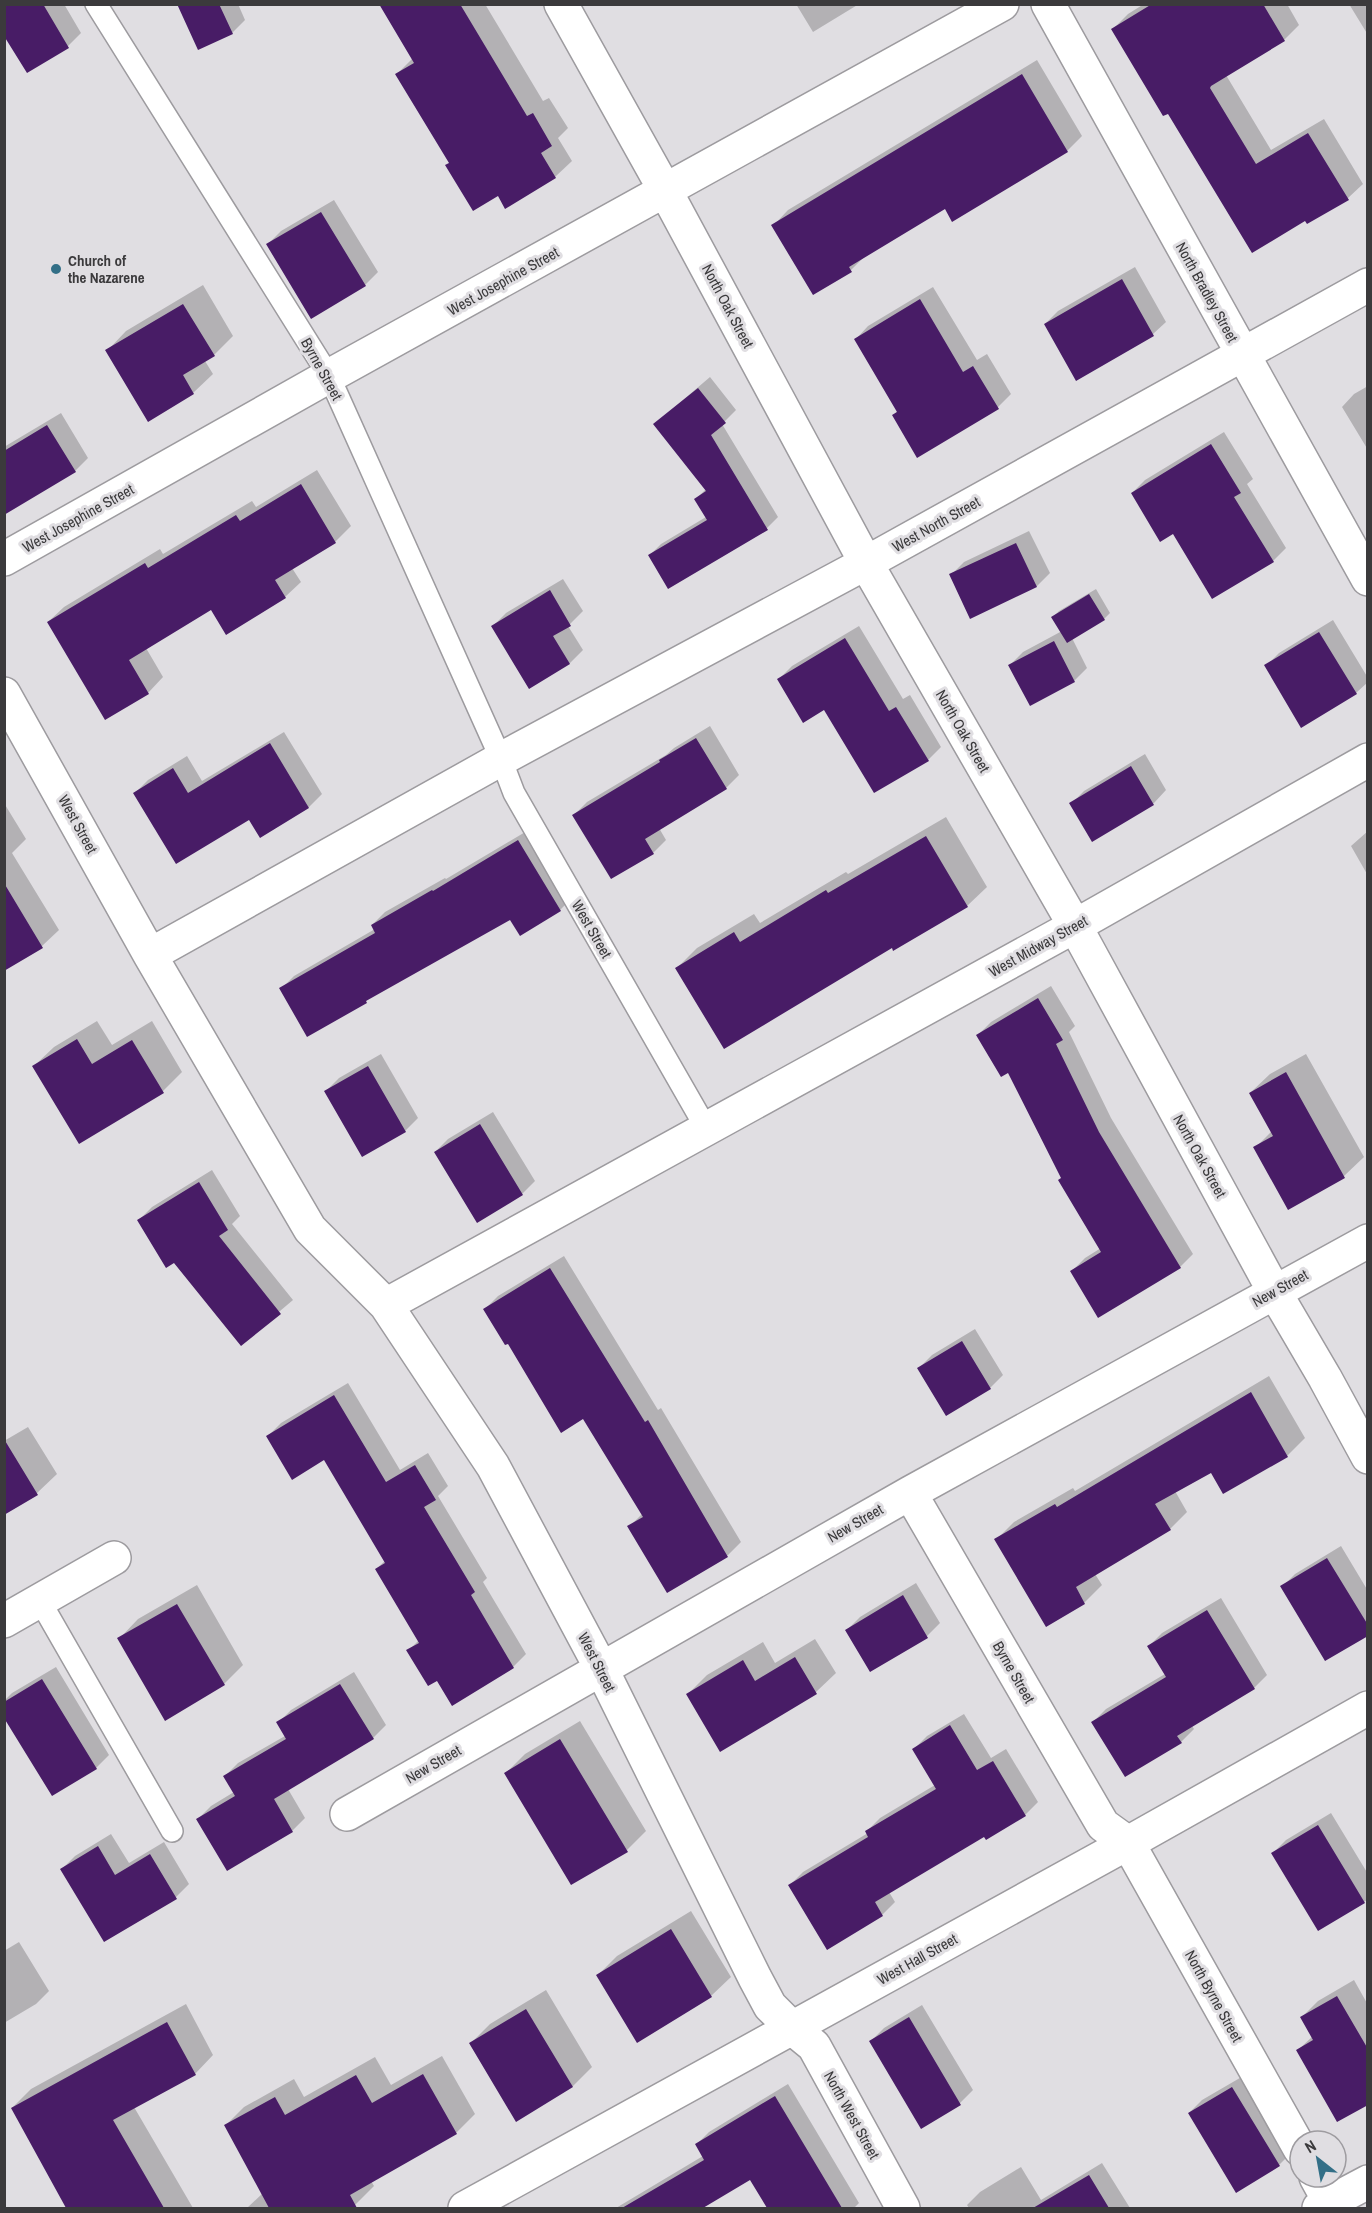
<svg xmlns="http://www.w3.org/2000/svg" width="1372" height="2213" font-family="'Archivo Narrow',sans-serif">
	<style>
		.shadow { fill: #0003 }
		.building { fill: #481c66 }
		.lines { fill: none; stroke-linecap: round; stroke-linejoin: round }
		.lane-casing { stroke: #9d9b9f; stroke-width: 24 }
		.street-casing { stroke: #9d9b9f; stroke-width: 36 }
		.lane { stroke: #fff; stroke-width: 21 }
		.street { stroke: #fff; stroke-width: 33 }
		.poi-dot { fill: #336f87; stroke: #e0dee2; stroke-width: 2 }
		.labels { text-anchor: middle; dominant-baseline: central; stroke-width: 6; stroke-linejoin: round; paint-order: stroke }
		.poi-label { font-size: 15px; font-weight: bold; fill: #3b3a3c; stroke: #e0dee2; text-anchor: start }
		.street-label { font-size: 15px; fill: #3b3a3c; stroke: #e0dee2 }
	</style>
	<rect width="100%" height="100%" fill="#e0dee2"/>
	<path class="shadow" d="M4 4H64L81 33 68 46 27 71Z
		M188 4H238L245 20 232 33Z
		M381 4H485L543 101 549 98 568 128 558 138 572 161 555 177 506 207 498 194 450 162 397 74 413 58Z
		M796 4H859L813 32Z
		M1144 4H1287L1299 25 1284 40 1226 75 1271 150 1324 119 1363 184 1348 198 1308 222 1169 111 1113 29 1128 14Z
		M1349 4H1368V35Z
		M1037 60 1082 136 1067 151 945 207 866 255 851 270 773 226 788 210Z
		M334 200 378 272 365 285 268 244 281 231Z
		M1135 267 1166 322 1153 334 1076 379 1045 324 1058 311Z
		M203 285 233 336 214 355 205 361 213 374 193 393 107 351 126 331Z
		M933 287 977 360 987 354 1011 394 998 407 894 415 898 410 856 339 868 326Z
		M710 377 736 410 722 424 778 517 767 528 649 556 661 544 706 517 696 499 706 489 655 424Z
		M1368 386V450L1342 407 1354 394Z
		M61 413 88 458 75 471 4 513V447Z
		M1224 432 1253 479 1247 484 1286 548 1273 561 1174 532 1132 493 1145 480Z
		M317 470 351 526 335 542 292 568 301 582 285 597 212 608 146 648 163 677 148 693 48 622 64 607 160 549 163 554 252 501 256 507Z
		M1029 531 1050 573 1037 586 971 617 951 575 964 562Z
		M563 579 583 611 568 626 583 650 570 663 530 687 493 626 506 613Z
		M1096 589 1110 613 1104 619 1072 638 1087 668 1074 681 1030 704 1010 665 1023 652 1062 631 1053 617 1059 611Z
		M1333 620 1368 678V682L1356 693 1266 666 1279 653Z
		M859 626 903 699 910 695 941 747 928 760 825 708 779 679 792 666Z
		M710 726 739 775 726 788 659 828 666 840 653 853 574 815 587 802 666 755 674 748Z
		M284 732 322 794 309 807 261 836 250 818 135 793 148 780 187 756 202 781Z
		M1145 754 1166 790 1154 803 1092 840 1071 804 1084 791Z
		M4 803 26 839 12 853 59 930 42 946 4 969Z
		M946 817 987 887 967 906 892 946 677 968 697 948 754 914 760 923 846 872 848 874Z
		M532 828 573 897 560 910 511 918 370 997 366 1001 281 989 294 976 375 929 372 925 385 912 445 878 446 879Z
		M1368 831V874H1367L1351 846Z
		M1051 986 1075 1026 1069 1032 1111 1118 1193 1254 1180 1267 1072 1271 1085 1258 1101 1248 1009 1071 978 1035 991 1022Z
		M97 1021 112 1045 152 1021 182 1072 163 1091 34 1066 54 1047Z
		M381 1054 418 1118 405 1131 326 1091 339 1078Z
		M1306 1054 1364 1157 1344 1176 1255 1148 1272 1131 1250 1093 1270 1074Z
		M493 1112 535 1181 522 1194 435 1152 448 1139Z
		M212 1170 240 1216 232 1224 293 1300 241 1344 139 1220 152 1207Z
		M564 1256 658 1410 661 1408 741 1542 728 1555 668 1591 629 1527 643 1513 584 1417 508 1342 485 1309 498 1296Z
		M975 1329 1003 1375 990 1388 919 1368 932 1355Z
		M1269 1376 1305 1438 1287 1456 1211 1471 1175 1491 1187 1512 1170 1529 1095 1574 1102 1585 1084 1603 1046 1625 996 1540 1014 1522 1073 1488 1075 1491Z
		M348 1383 400 1470 428 1453 448 1486 438 1496 487 1578 483 1582 526 1654 513 1667 438 1679 408 1651 419 1640 376 1569 386 1560 324 1458 268 1436 281 1423Z
		M28 1427 57 1474 37 1493 4 1513V1441Z
		M1341 1546 1368 1591V1634L1282 1587 1295 1574Z
		M916 1583 940 1623 927 1636 871 1670 847 1630 860 1617Z
		M197 1585 243 1665 224 1684 119 1639 138 1619Z
		M1221 1598 1267 1675 1254 1688 1192 1726 1194 1729 1181 1742 1093 1722 1106 1709 1165 1674 1149 1646 1162 1633Z
		M815 1639 836 1673 816 1692 721 1750 688 1694 707 1675 763 1642 775 1663Z
		M56 1667 109 1755 96 1768 4 1715V1701L12 1693Z
		M354 1672 386 1725 373 1738 288 1789 305 1818 292 1831 198 1819 211 1806 234 1792 225 1776 238 1763 285 1736 278 1723 291 1710Z
		M964 1714 991 1758 1006 1749 1038 1802 1025 1815 984 1835 889 1892 895 1902 882 1915 828 1948 790 1885 803 1872 868 1833 867 1831 880 1818 935 1785 914 1749 927 1736Z
		M580 1721 646 1831 627 1850 506 1773 525 1754Z
		M1331 1813 1368 1874V1899L1364 1902 1273 1853 1286 1840Z
		M111 1834 129 1863 164 1842 189 1884 176 1897 105 1940 62 1869 75 1856Z
		M691 1911 731 1977 711 1996 598 1975 617 1956Z
		M19 1942 49 1991 36 2004 4 2023V1951Z
		M1354 1980 1368 2005V2103L1298 2050 1313 2036 1302 2017 1318 2001Z
		M546 1990 592 2067 573 2086 516 2120 470 2044 490 2024Z
		M186 2004 213 2055 195 2074 134 2107 193 2208H68L12 2108 31 2089Z
		M922 2005 973 2090 960 2103 922 2127 871 2041 884 2028Z
		M442 2056 475 2114 456 2133 371 2181 374 2186 355 2205 348 2208H247L263 2193 226 2125 244 2107 294 2079 304 2097 375 2057 391 2085Z
		M1245 2075 1292 2152 1279 2165 1237 2191 1189 2113 1202 2100Z
		M788 2084 859 2203 854 2208H768L750 2178 700 2208H616L703 2156 696 2145 709 2132Z
		M1102 2163 1130 2208H969L967 2205 980 2192 1021 2167 1041 2200Z"/>
	<path class="building" d="M4 4H43L69 48 27 73 4 36Z
		M177 4H219L233 34 198 50Z
		M379 4H460L527 116 533 113 552 146 541 153 556 178 505 209 498 196 473 211 445 165 449 163 395 74 414 63Z
		M1152 4H1263L1285 41 1211 86 1210 88 1256 164 1308 133 1349 200 1307 224 1305 221 1252 253 1168 114 1163 116 1111 29Z
		M1022 74 1068 152 952 222 945 209 849 267 852 272 813 295 771 225Z
		M321 212 366 286 311 319 266 244Z
		M1122 279 1154 336 1076 381 1044 324Z
		M920 299 963 372 973 366 999 409 917 458 892 415 897 412 854 339Z
		M183 304 215 356 183 375 194 394 148 422 105 350Z
		M698 388 726 423 711 435 768 530 668 589 648 555 707 520 694 499 706 491 653 424Z
		M47 425 76 472 4 515V451Z
		M1211 444 1241 493 1234 497 1274 562 1212 599 1173 534 1160 542 1131 493Z
		M301 484 336 543 275 580 286 598 226 635 211 610 129 660 149 694 105 720 47 622 145 563 148 568 236 515 240 521Z
		M1016 543 1037 587 970 619 949 574Z
		M550 590 571 626 553 636 570 664 529 689 491 626Z
		M1089 594 1105 620 1067 643 1051 617Z
		M1319 632 1357 694 1301 728 1264 665Z
		M845 638 889 711 896 707 929 761 874 793 824 710 803 723 777 679Z
		M1054 641 1075 682 1030 706 1008 665Z
		M696 738 727 789 645 839 654 854 611 879 572 815 660 762 659 760Z
		M270 743 309 808 260 838 249 820 176 864 133 793 173 768 188 793Z
		M1131 766 1154 805 1092 842 1069 803Z
		M926 836 968 907 893 951 892 948 724 1049 675 968 734 932 740 942 826 890 828 893Z
		M518 840 561 911 520 936 510 920 366 1001 367 1003 307 1037 279 988 375 933 371 925 432 890 433 891Z
		M4 883 43 948 4 971Z
		M1038 998 1063 1040 1056 1044 1099 1132 1181 1268 1098 1318 1070 1271 1101 1252 1058 1180 1061 1178 1008 1073 1001 1077 976 1035Z
		M77 1039 92 1064 132 1040 164 1093 79 1144 32 1066Z
		M368 1066 406 1132 362 1157 324 1091Z
		M1286 1072 1345 1178 1288 1210 1253 1147 1273 1136 1249 1093Z
		M480 1124 523 1195 477 1223 434 1152Z
		M199 1182 228 1230 219 1236 281 1314 241 1346 174 1263 166 1268 137 1220Z
		M550 1268 645 1422 648 1420 728 1557 667 1593 627 1526 643 1517 583 1419 561 1433 508 1344 505 1345 483 1309Z
		M962 1341 991 1389 946 1416 917 1368Z
		M1251 1392 1288 1457 1223 1494 1211 1473 1155 1504 1171 1530 1076 1587 1085 1604 1046 1627 994 1539 1055 1504 1057 1507Z
		M334 1395 386 1482 415 1465 436 1500 424 1507 475 1592 471 1595 514 1668 452 1706 437 1681 428 1686 406 1650 419 1643 375 1569 385 1563 324 1460 292 1480 266 1436Z
		M4 1439 38 1495 4 1515Z
		M1327 1558 1368 1625V1636L1325 1661 1280 1586Z
		M903 1595 928 1638 870 1672 845 1630Z
		M177 1604 225 1685 165 1721 117 1638Z
		M1207 1610 1255 1689 1177 1736 1182 1743 1125 1777 1091 1722 1166 1677 1147 1646Z
		M795 1657 817 1694 720 1752 686 1694 743 1660 755 1681Z
		M42 1679 97 1769 52 1796 4 1718V1702Z
		M340 1684 374 1739 274 1799 293 1832 227 1871 196 1819 235 1796 223 1776 286 1739 276 1722Z
		M950 1725 977 1770 993 1761 1026 1816 986 1840 984 1837 875 1902 883 1916 827 1950 788 1885 868 1837 865 1831 936 1789 912 1749Z
		M560 1739 628 1852 571 1885 504 1773Z
		M1318 1825 1365 1903 1318 1931 1271 1853Z
		M98 1846 115 1875 150 1854 177 1899 104 1942 60 1869Z
		M671 1929 712 1997 637 2043 596 1975Z
		M1337 1996 1368 2049V2105L1337 2122 1296 2050 1313 2040 1300 2017Z
		M526 2009 573 2087 516 2122 469 2043Z
		M909 2017 961 2105 921 2129 869 2041Z
		M167 2022 196 2075 113 2120 164 2208H66L11 2108Z
		M423 2074 457 2134 350 2195 357 2208H269L224 2125 275 2097 285 2115 356 2075 372 2103Z
		M1232 2087 1280 2166 1236 2193 1188 2113Z
		M775 2096 842 2208H767L750 2180 703 2208H622L704 2160 695 2144Z
		M1089 2175 1109 2208H1033Z"/>
	<g class="lines">
		<defs>
			<path id="lane" d="M96 4 329 376 501 759 514 793 706 1128
				M40 1601 172 1831"/>
			<path id="street" d="M561 4 666 192 866 563 1075 926 1274 1291 1325 1378 1368 1457
				M1048 4 1368 579
				M4 559 329 376 1002 4
				M4 694 150 955 310 1229 386 1305 493 1466 601 1668 755 1978 770 2006 792 2028 814 2046 903 2208
				M150 955 501 759 866 563 1368 285
				M386 1305 1075 926 1368 760
				M910 1493 1103 1825 1128 1843 1300 2149
				M4 1621 114 1558
				M347 1814 910 1493 1368 1241
				M1316 2177 1333 2208
				M465 2208 1128 1843 1368 1708
				M1319 2208 1368 2182"/>
		</defs>
		<use href="#lane" class="lane-casing"/>
		<use href="#street" class="street-casing"/>
		<use href="#lane" class="lane"/>
		<use href="#street" class="street"/>
	</g>
	<circle class="poi-dot" cx="56" cy="269" r="6"/>
	<g class="labels">
		<g class="poi-label">
			<text x="68" y="260">Church of<tspan x="68" dy="17">the Nazarene</tspan></text>
		</g>
		<g class="street-label">
			<text transform="translate(503 281) rotate(-29)">West Josephine Street</text>
			<text transform="translate(1207 292) rotate(61)">North Bradley Street</text>
			<text transform="translate(728 306) rotate(62)">North Oak Street</text>
			<text transform="translate(322 369) rotate(61)">Byrne Street</text>
			<text transform="translate(78 518) rotate(-29)">West Josephine Street</text>
			<text transform="translate(936 524) rotate(-29)">West North Street</text>
			<text transform="translate(963 731) rotate(60)">North Oak Street</text>
			<text transform="translate(78 824) rotate(61)">West Street</text>
			<text transform="translate(592 929) rotate(60)">West Street</text>
			<text transform="translate(1038 946) rotate(-29)">West Midway Street</text>
			<text transform="translate(1200 1156) rotate(61)">North Oak Street</text>
			<text transform="translate(1280 1288) rotate(-29)">New Street</text>
			<text transform="translate(855 1523) rotate(-30)">New Street</text>
			<text transform="translate(597 1662) rotate(63)">West Street</text>
			<text transform="translate(1014 1672) rotate(60)">Byrne Street</text>
			<text transform="translate(433 1764) rotate(-30)">New Street</text>
			<text transform="translate(917 1959) rotate(-29)">West Hall Street</text>
			<text transform="translate(1214 1996) rotate(61)">North Byrne Street</text>
			<text transform="translate(852 2115) rotate(61)">North West Street</text>
		</g>
	</g>
	<rect width="1372" height="2213" fill="none" stroke="#3b3a3c" stroke-width="12"/>
	<g transform="translate(1318 2159) rotate(329)"><circle r="28" fill="#e0dee2" stroke="#9e9ca0" stroke-width="1.5"/>
	<path d="M0-4.5L10 22L0 15L-10 22Z" fill="#336f87"/>
	<text y="-9" font-size="16" font-weight="bold" text-anchor="middle" fill="#3b3a3c">N</text>
	</g>
</svg>
